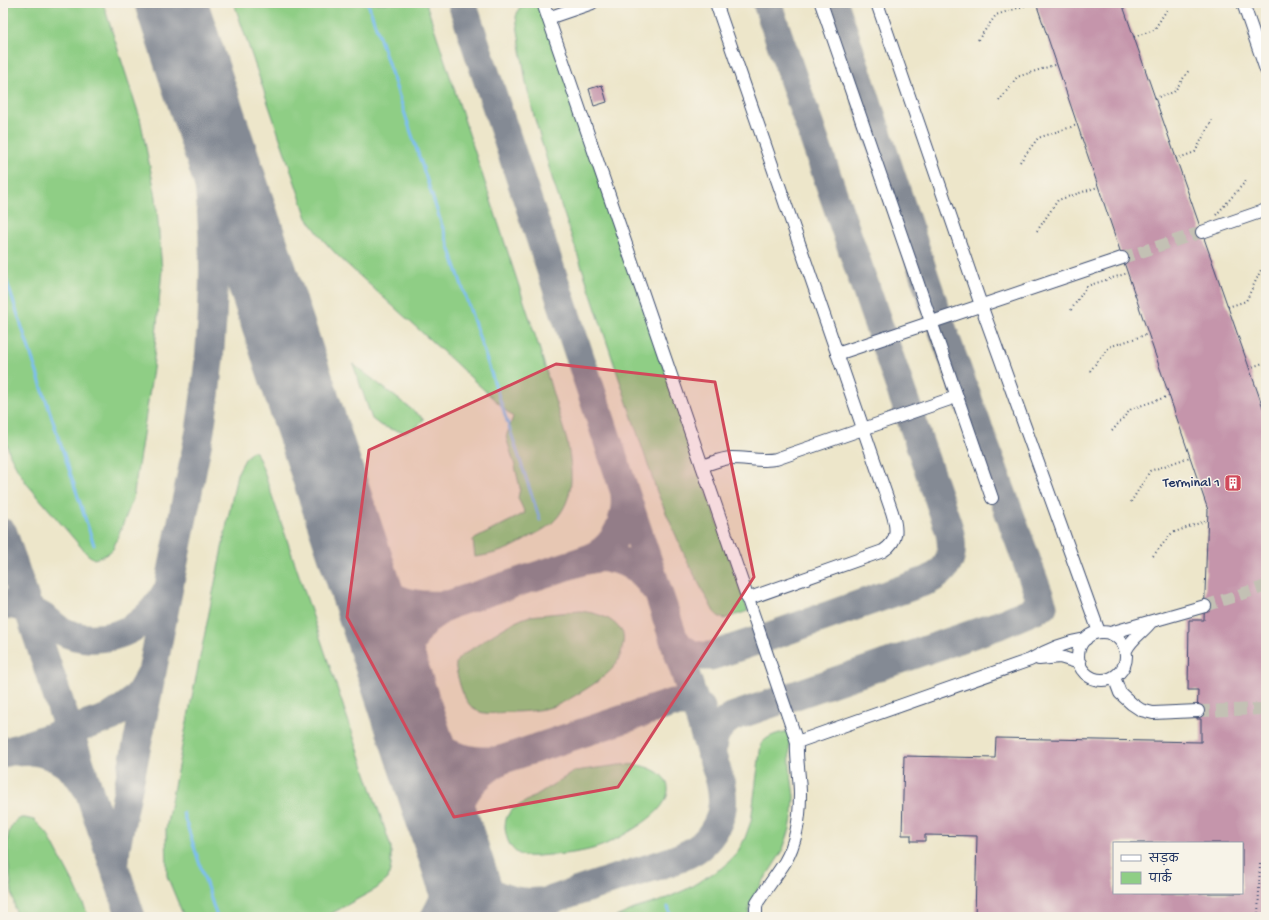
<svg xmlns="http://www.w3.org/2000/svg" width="1269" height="920" font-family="'Gochi Hand','Playpen Sans Deva',sans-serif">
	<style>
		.green { fill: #8fce85; stroke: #557e72 }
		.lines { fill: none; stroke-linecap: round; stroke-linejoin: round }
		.stream { stroke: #7dbef2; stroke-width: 3 }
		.taxiway { stroke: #848a94; stroke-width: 29 }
		.runway { stroke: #848a94; stroke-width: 72 }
		.building { fill: #c595ab; fill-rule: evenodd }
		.minor-tunnel { stroke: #c3c1b4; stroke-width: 12; stroke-dasharray: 12 6; stroke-linecap: butt }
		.minor-casing { stroke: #3a4a6e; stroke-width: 14 }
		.path { stroke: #3a4a6e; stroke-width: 2; stroke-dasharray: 1 3; stroke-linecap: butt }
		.minor { stroke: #fff; stroke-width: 12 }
		.marked { fill: #d1495b; fill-opacity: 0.2; stroke: #d1495b; stroke-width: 3; stroke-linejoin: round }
		.labels { text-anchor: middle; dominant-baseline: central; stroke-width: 3; stroke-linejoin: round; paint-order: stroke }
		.poi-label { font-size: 14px; fill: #1b2f5e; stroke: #f7f3e8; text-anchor: end }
	</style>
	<rect width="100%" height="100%" fill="#f7f3e8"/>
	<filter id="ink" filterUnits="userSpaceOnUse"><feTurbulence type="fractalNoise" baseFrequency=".025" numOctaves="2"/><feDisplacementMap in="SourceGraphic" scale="8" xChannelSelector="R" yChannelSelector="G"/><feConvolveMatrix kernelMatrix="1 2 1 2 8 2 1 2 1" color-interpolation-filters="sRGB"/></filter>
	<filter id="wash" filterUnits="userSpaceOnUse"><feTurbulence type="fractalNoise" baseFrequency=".012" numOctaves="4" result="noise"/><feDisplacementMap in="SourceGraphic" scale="16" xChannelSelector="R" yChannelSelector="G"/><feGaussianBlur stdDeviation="0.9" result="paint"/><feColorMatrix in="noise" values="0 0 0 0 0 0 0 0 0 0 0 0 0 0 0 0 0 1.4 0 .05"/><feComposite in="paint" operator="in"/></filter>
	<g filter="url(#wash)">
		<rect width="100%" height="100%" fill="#ede6ca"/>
		<path class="green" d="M3 3H103L140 118 156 197 162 270 153 369 133 499 113 549C107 555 102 557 94 559L87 554 27 484 18 470 10 455 3 432Z
			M234 3H426L539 347 567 441C573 472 576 501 551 524 545 529 537 533 530 537 511 549 497 554 475 557L473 540 525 513 518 498 520 488 515 466 506 437 513 417 451 359 338 256 324 241 307 218Z
			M532 3H539L748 611 724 619 718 616 714 612 688 563 657 492 553 181 534 116 526 83 516 17 519 8Z
			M353 364 424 419 417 427 405 432 393 430 380 425 372 419Z
			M252 451 256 452 262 466 391 847V866L388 879 376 889 325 917H184L167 876 166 829 171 801 237 474 245 459Z
			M580 611C595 613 610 616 620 629 621 630 623 633 623 634 624 638 623 645 622 649 620 658 616 666 609 672 598 683 569 700 555 706 539 711 523 712 507 712 497 713 484 716 474 709 463 701 459 682 456 669 455 663 457 660 461 656 483 642 505 624 530 616Z
			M789 731 790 767 794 796 793 813 790 829 782 852 755 894 749 906V917H616L634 909 660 901 687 889 725 866 737 853 745 838 751 821 761 744C768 735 779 733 789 731Z
			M619 765C625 765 631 764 637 765 657 768 678 781 663 804 653 820 621 837 604 845 587 852 568 854 550 855 531 856 517 861 508 841 504 830 503 818 512 810L575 771Z
			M21 818H25L34 820 47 833 75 886 89 917H17C13 903 4 845 9 832 11 826 15 821 21 818Z"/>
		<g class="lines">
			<path class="stream" d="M368 3 540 520
				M3 270 94 545
				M183 813 217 917
				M668 907 671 917"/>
			<path class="taxiway" d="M462 3 696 706C700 720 704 733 709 747 715 766 725 787 722 808 720 824 709 841 695 850 676 862 648 868 627 875 585 888 545 903 503 917
				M3 533 131 917
				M352 548C357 558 362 569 369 578 389 603 421 608 451 604L582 561C587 559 592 558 596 555 616 544 627 518 625 496
				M582 561C587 560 592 559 597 558 622 556 642 570 655 589
				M3 604C19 604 33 611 46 619 51 623 55 627 60 630 71 636 84 639 96 638 129 637 150 619 167 591
				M451 604C443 609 435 613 428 619 417 629 409 645 405 658 389 721 440 769 501 760L672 703H686L701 708
				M673 637 680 647 691 654 701 656H711L762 639 929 580C953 568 955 550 948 526L767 3
				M15 751C45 748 71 761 86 787
				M3 753 111 717 131 703 140 693 152 672 200 431C215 335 219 242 204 145 198 104 188 64 178 24
				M712 756C711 738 717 726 732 717L999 625 1043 606 939 320 834 3
				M453 852C460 862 465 872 474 880 492 896 516 905 540 902
				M115 861 116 847 120 827 150 682
				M435 917C441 906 447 895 449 883 452 871 454 855 454 843 454 837 453 831 454 824 458 794 476 774 501 760"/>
			<path class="runway" d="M171 3 475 917"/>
		</g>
		<g id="blocks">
			<path class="building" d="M1036 3H1122L1266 416V917H975L977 836 925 835V841H911V835H902L904 756 995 758 996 738 1201 742V719H1197L1198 690H1188L1189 620H1204L1208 510ZM1114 843H1242V893H1114Z
				M602 85 607 102 594 106 589 89Z"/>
		</g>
	</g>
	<g filter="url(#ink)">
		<use href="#blocks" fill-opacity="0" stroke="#3a4a6e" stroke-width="1"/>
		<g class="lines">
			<path class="minor-tunnel" d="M1122 258 1202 232
				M1205 606 1266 586
				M1198 711 1266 709"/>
			<defs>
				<path id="minor" d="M543 3 797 742C796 760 800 777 800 794 800 818 797 841 785 862 776 876 766 889 757 903L756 908V917
					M716 3 892 512C897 528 899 541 883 551L747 599
					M821 3 992 498
					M877 3 981 305 1099 632
					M1243 3 1266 70
					M548 18 592 3
					M1202 232 1266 210
					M837 354 1122 258
					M702 466C712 463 722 458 732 458 747 458 762 462 776 459L956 397
					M1078 656a24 24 0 1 1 48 0a24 24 0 1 1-48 0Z
					M1110 633 1205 606
					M1126 650C1132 638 1142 633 1150 623
					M1039 659 1060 657 1080 663
					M1114 677 1120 693 1132 704 1141 710 1153 713 1198 711
					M797 742 1030 660C1047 650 1066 642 1086 639"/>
			</defs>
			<use href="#minor" class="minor-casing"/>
			<path class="path" d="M1134 37 1154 30 1168 8
				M978 40 996 15 1033 3
				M1155 98 1174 92 1189 70
				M999 101 1017 77 1057 64
				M1176 159 1195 152 1212 120
				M1020 162 1038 138 1077 125
				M1216 215 1246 181
				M1037 231 1058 200 1098 187
				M1228 307 1246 301 1261 270
				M1071 310 1087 286 1128 273
				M1249 368 1266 362
				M1090 371 1109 347 1148 334
				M1112 431 1131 409 1169 396
				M1131 502 1150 471 1190 457
				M1153 556 1172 533 1208 520
				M999 915 1042 917
				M1258 917 1260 864H1266"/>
			<use href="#minor" class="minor"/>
		</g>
	</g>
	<path class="marked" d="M556 364 715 382 754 577 618 787 454 817 347 617 369 450Z"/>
	<defs>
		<symbol id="building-square" viewBox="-11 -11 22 22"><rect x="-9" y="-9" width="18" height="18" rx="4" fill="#d1495b" stroke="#f7f3e8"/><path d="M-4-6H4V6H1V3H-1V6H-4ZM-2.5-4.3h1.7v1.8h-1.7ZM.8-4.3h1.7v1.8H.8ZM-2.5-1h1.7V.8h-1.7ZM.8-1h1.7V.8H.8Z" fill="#fff"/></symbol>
	</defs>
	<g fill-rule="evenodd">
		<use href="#building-square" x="1223" y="473" width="20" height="20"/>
	</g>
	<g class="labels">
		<g class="poi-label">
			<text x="1220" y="483">Terminal 1</text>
		</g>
	</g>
	<rect width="1269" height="920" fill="none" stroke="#f7f3e8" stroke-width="16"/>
	<rect x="1113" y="842" width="130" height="52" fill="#f7f3e8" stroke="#9fa5b1"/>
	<rect x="1121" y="855" width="20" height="6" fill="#ffffff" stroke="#9fa5b1"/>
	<text x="1149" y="862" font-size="12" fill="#1b2f5e">सड़क</text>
	<rect x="1121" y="872" width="20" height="12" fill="#8fce85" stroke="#9fa5b1"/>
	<text x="1149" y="882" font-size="12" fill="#1b2f5e">पार्क</text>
</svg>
